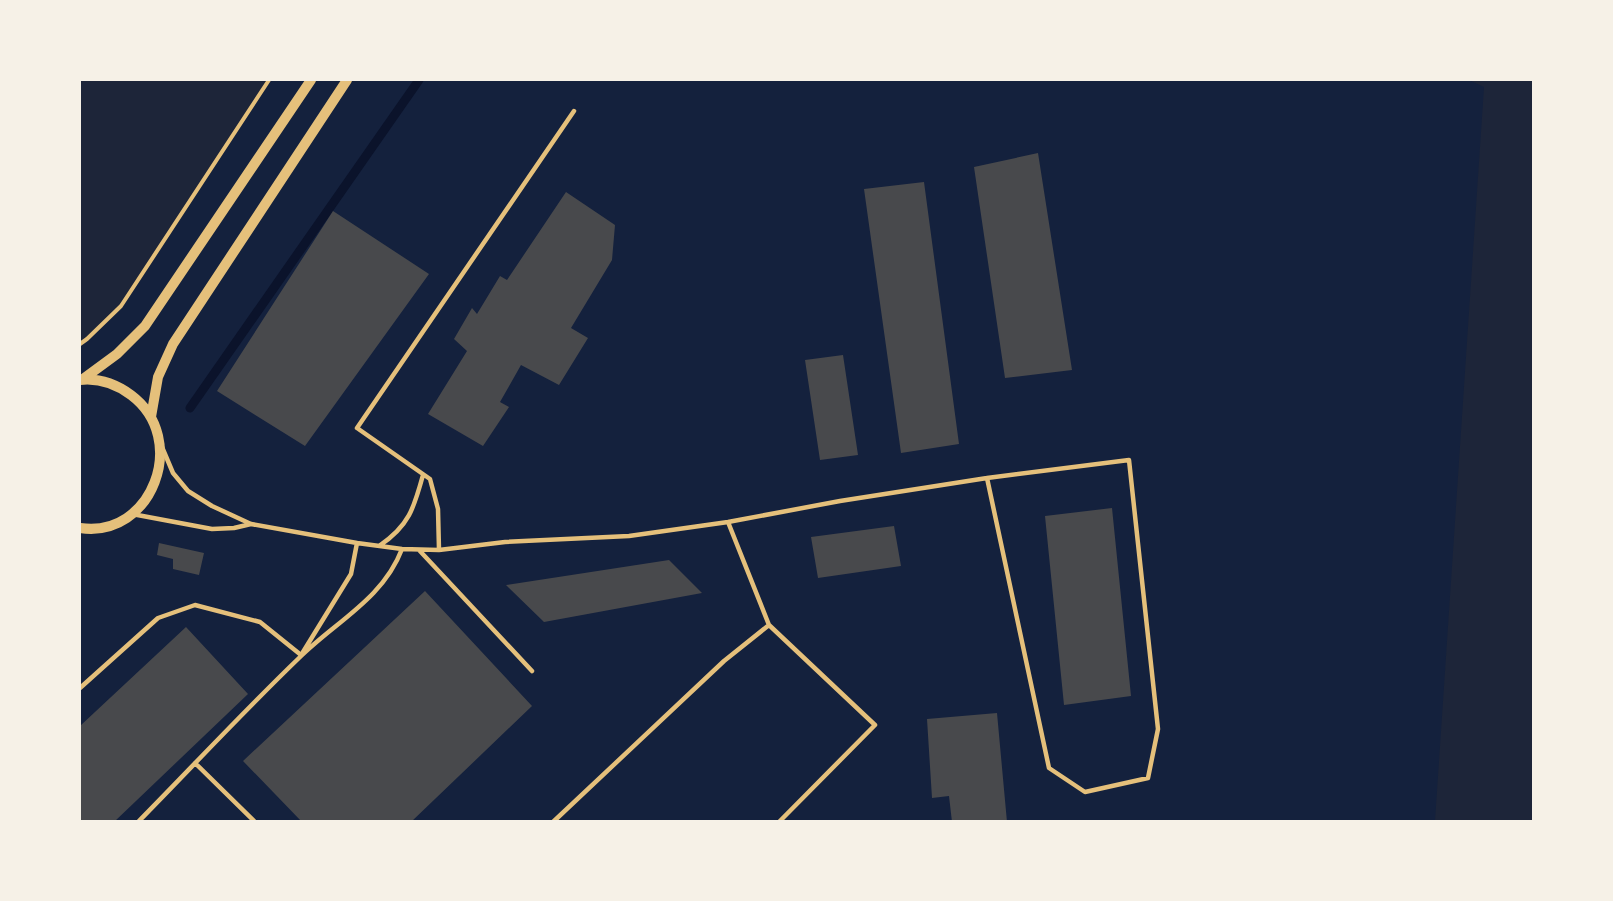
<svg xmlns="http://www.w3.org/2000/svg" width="1613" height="901" font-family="Rubik,sans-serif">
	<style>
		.green { fill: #1d2539 }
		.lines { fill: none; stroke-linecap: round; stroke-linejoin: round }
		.stream { stroke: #0b132b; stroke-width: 9 }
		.building { fill: #48494c }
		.path { stroke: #e5c07b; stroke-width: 4 }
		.service { stroke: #e5c07b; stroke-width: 4.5 }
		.tertiary { stroke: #e5c07b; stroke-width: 10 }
	</style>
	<rect width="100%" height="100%" fill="#14213d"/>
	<path class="green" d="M80 80H269L121 306 80 344Z
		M1469 80H1533V821H1435L1484 87Z"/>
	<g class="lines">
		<path class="stream" d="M190 408 419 80"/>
	</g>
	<path class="building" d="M1038 153 1072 370 1005 378 974 167Z
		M924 182 959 444 901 453 864 189Z
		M566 192 615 225 612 260 571 328 588 338 559 385 521 365 500 402 509 407 483 446 428 414 467 351 454 339 472 308 477 314 500 276 507 280Z
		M333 211 429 274 305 446 217 391Z
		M843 355 858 455 820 460 805 360Z
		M1112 508 1131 696 1064 705 1045 516Z
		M894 526 901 566 818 578 811 537Z
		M159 543 204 553 199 575 173 569V559L157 555Z
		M669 560 702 593 544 622 506 585Z
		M425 591 532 706 411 822H302L243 761Z
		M186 627 248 694 114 822H80V726Z
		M997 713 1007 822H952L949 796 932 798 927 719Z"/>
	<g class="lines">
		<path class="path" d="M80 344 87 339 121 306 269 80"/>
		<path class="service" d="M162 447 173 473 188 491 212 506 251 524 357 543 402 549 439 550 505 542 629 536 728 522 840 501 987 478 1129 460 1158 729 1148 778 1085 792 1049 768 987 478
			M132 514 212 529 234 528 251 524
			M728 522 769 625 875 725 779 822
			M379 546C409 526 414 508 423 475
			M419 550 532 671
			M439 550 438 509 430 479 357 428 574 111
			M303 652 351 574 357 543
			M80 688 158 618 195 605 260 622 301 655
			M195 763 255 822
			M138 822C192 767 244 711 299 658 335 622 383 599 402 549
			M553 822 724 661 769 625"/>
		<path class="tertiary" d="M83 379 117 354 145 326 311 80
			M151 417 158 377 173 344 347 80
			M80 528C152 539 190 439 131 395 116 384 98 378 80 380"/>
	</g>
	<rect width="1613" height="901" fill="none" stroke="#f6f1e7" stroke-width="162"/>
</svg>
